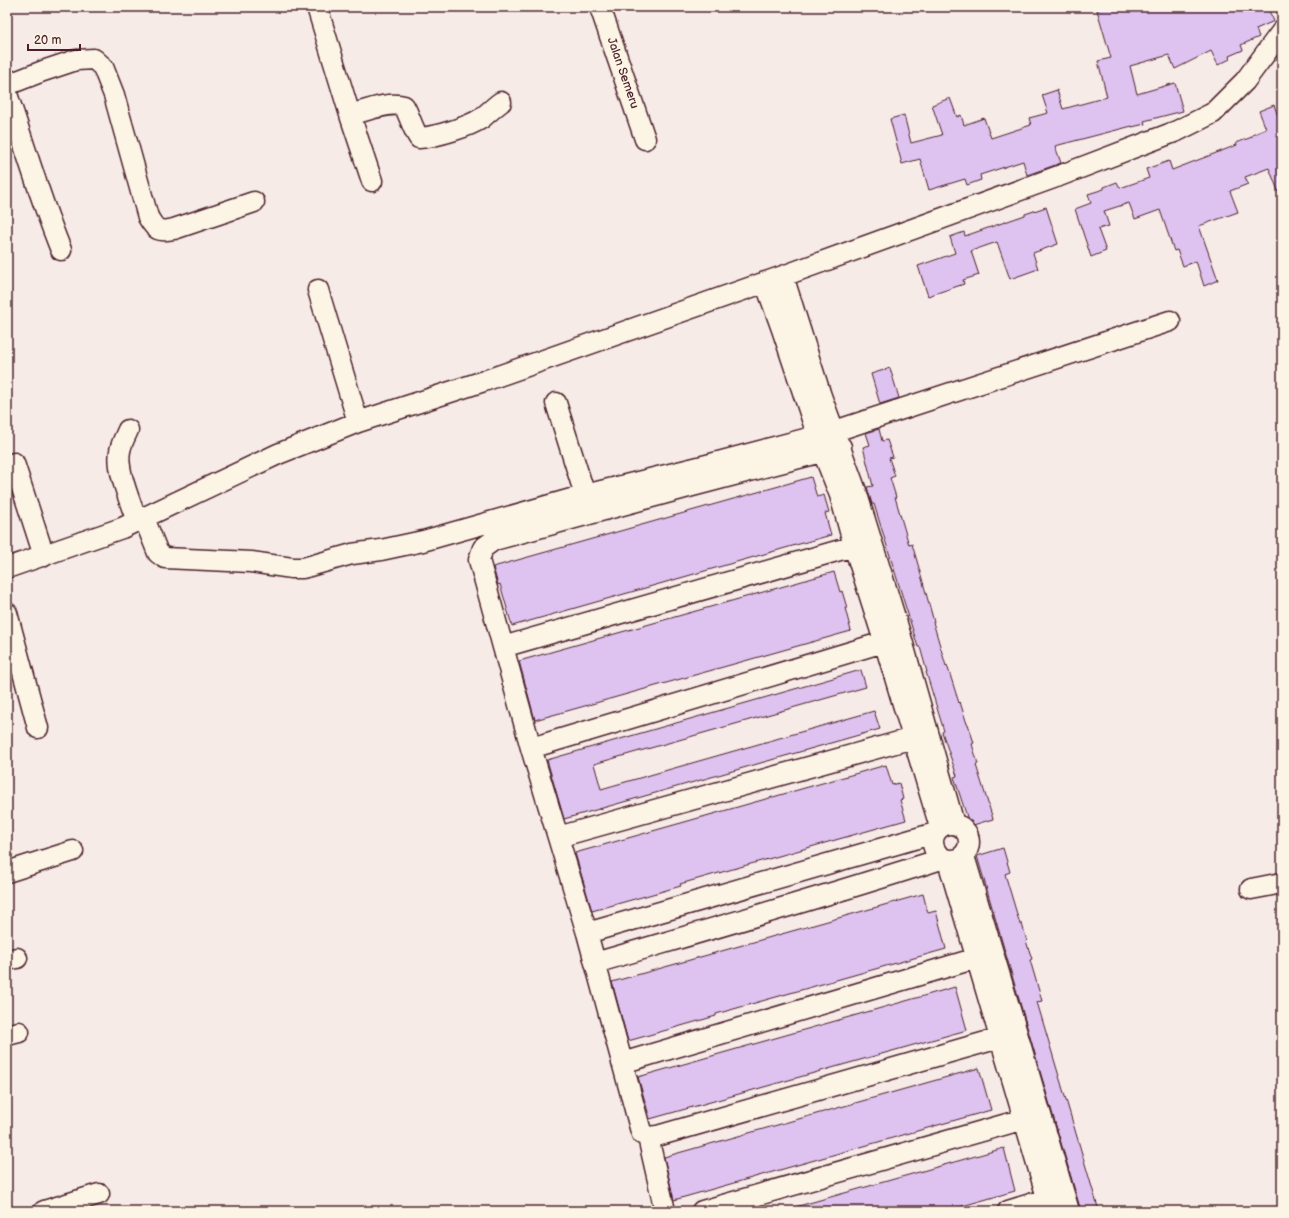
<svg xmlns="http://www.w3.org/2000/svg" width="1289" height="1218" font-family="'Balsamiq Sans',sans-serif">
	<style>
		.building { fill: #dec2f0; stroke: #4a1f2b }
		.lines { fill: none; stroke-linecap: round; stroke-linejoin: round }
		.minor-casing { stroke: #4a1f2b; stroke-width: 23 }
		.minor { stroke: #fcf5e5; stroke-width: 20 }
		.labels { text-anchor: middle; dominant-baseline: central; stroke-width: 3; stroke-linejoin: round; paint-order: stroke }
		.street-label { font-size: 12px; fill: #4a1f2b; stroke: #fcf5e5 }
	</style>
	<rect width="100%" height="100%" fill="#f6ebe7"/>
	<filter id="ink" filterUnits="userSpaceOnUse"><feTurbulence type="fractalNoise" baseFrequency=".025" numOctaves="2"/><feDisplacementMap in="SourceGraphic" scale="8" xChannelSelector="R" yChannelSelector="G"/><feConvolveMatrix kernelMatrix="1 2 1 2 8 2 1 2 1" color-interpolation-filters="sRGB"/></filter>
	<g filter="url(#ink)">
		<path class="building" d="M1106 7H1267L1274 21 1256 29 1259 37 1241 45 1243 50 1229 56 1230 59 1218 65 1211 51 1175 69 1169 55 1130 66 1137 94 1175 83 1183 111 1144 121 1145 124 1132 127V126L1055 146 1061 163 1027 175 1023 161 980 175 981 180 967 185 965 179 929 190 920 159 902 164 890 119 904 115 911 143 942 135 932 105 950 98 957 117 961 115 964 125 984 118 991 138 1031 125 1029 118 1048 113 1042 95 1057 90 1063 109 1107 97 1098 61 1111 58 1097 10Z
			M1274 105 1282 127V198H1281L1269 168 1245 177 1248 184 1230 191 1238 212 1199 226 1218 280 1204 286 1196 261 1183 266 1177 250 1174 251 1160 210 1135 219 1129 203 1104 211 1109 226 1098 229 1106 251 1091 257 1075 209 1091 203 1088 194 1104 189V187L1117 182 1120 188 1149 178 1146 169 1169 161 1172 170 1237 145 1236 143 1252 137V135L1266 129 1259 111Z
			M1046 207 1058 244 1033 253 1038 269 1010 279 997 242 971 251 979 275 963 280 964 284 928 296 918 266 955 253 950 237 964 232 965 236 1025 215V214Z
			M890 368 899 398 880 404 871 374Z
			M879 429 882 441 887 440 893 457 889 458 895 476 890 478 896 497H895L909 545 912 544 921 575 934 622H933L946 666 947 665 959 703 960 702 967 724H968L974 743 972 744 978 764 976 765 993 819 970 826 954 777 957 776 942 732 944 731 926 672H927L920 647H918L874 504H872L867 487 873 486 863 447 870 445 866 433Z
			M811 477 817 497 824 495 829 512 825 513 831 535 512 626 500 584 498 585 493 567Z
			M834 572 840 592 842 591 847 608H845L851 631 535 720 519 661Z
			M861 670 866 687 594 764 601 789 874 711 880 729 564 819 547 760Z
			M886 765 892 785 899 783 903 799 900 800 906 820 680 884 681 886 592 911 575 853Z
			M1003 848 1010 872 1005 874 1020 924H1022L1027 941H1026L1032 959 1030 960 1042 1001 1037 1002 1099 1211H1081L977 856Z
			M923 894 928 913 936 911 946 949 716 1014V1016L628 1041 612 982Z
			M955 987 967 1030 650 1119 638 1077Z
			M979 1068 991 1110 674 1200 664 1157Z
			M1004 1148 1015 1191 945 1211H796L795 1207Z"/>
		<g class="lines">
			<defs>
				<path id="minor" d="M317 7 350 115 372 181
					M600 7 645 139
					M7 85 43 71 76 60 94 59 103 67 114 95 148 217C156 231 159 232 174 229L254 202
					M7 94C25 146 40 199 61 250
					M350 115C365 111 389 101 404 106 410 116 412 128 419 138 435 137 469 127 482 118 488 113 494 107 501 102
					M783 276 821 396 856 491 901 637 954 824
					M765 282 782 329 823 452 840 495 854 546 884 641 940 827
					M318 290 358 422
					M556 403 585 495
					M128 430C125 437 121 444 120 451 116 470 131 503 137 522
					M841 447 692 486 494 540 483 548 479 560 531 748 587 933 640 1128 642 1134 648 1137 657 1136 1017 1033
					M14 463 44 556
					M144 518 158 553 165 558 251 562 292 568H303L352 554 381 550 423 541 585 495 707 465 835 431 1170 321
					M7 568 122 528 278 454 358 422 484 381 783 276 1059 176 1177 131 1213 113 1245 81 1282 31
					M7 613 38 728
					M503 647 854 546
					M531 748 897 638
					M933 842a18 18 0 1 1 36 0a18 18 0 1 1-36 0Z
					M558 837 913 738
					M964 856 1017 1033 1069 1211
					M948 861 1051 1211
					M7 872 73 851
					M1251 889 1282 883
					M587 933 935 833
					M7 960 17 958
					M595 963C711 929 827 896 941 859
					M7 1035 19 1032
					M622 1063 977 958
					M648 1137 665 1211
					M44 1211 99 1194
					M702 1211 1024 1119
					M1008 1211 1047 1199"/>
			</defs>
			<use href="#minor" class="minor-casing"/>
			<use href="#minor" class="minor"/>
		</g>
	</g>
	<g class="labels">
		<g class="street-label">
			<text transform="translate(623 73) rotate(71)">Jalan Semeru</text>
		</g>
	</g>
	<rect width="1289" height="1218" fill="none" stroke="#fcf5e5" stroke-width="24"/>
	<rect x="12" y="12" width="1265" height="1194" fill="none" stroke="#4a1f2b" stroke-width="1.5" filter="url(#ink)"/>
	<path d="M28 44v6h52v-6" fill="none" stroke="#4a1f2b" stroke-width="2"/>
	<text x="34" y="44" font-size="12" fill="#4a1f2b" stroke="#fcf5e5" stroke-width="3" paint-order="stroke">20 m</text>
</svg>
